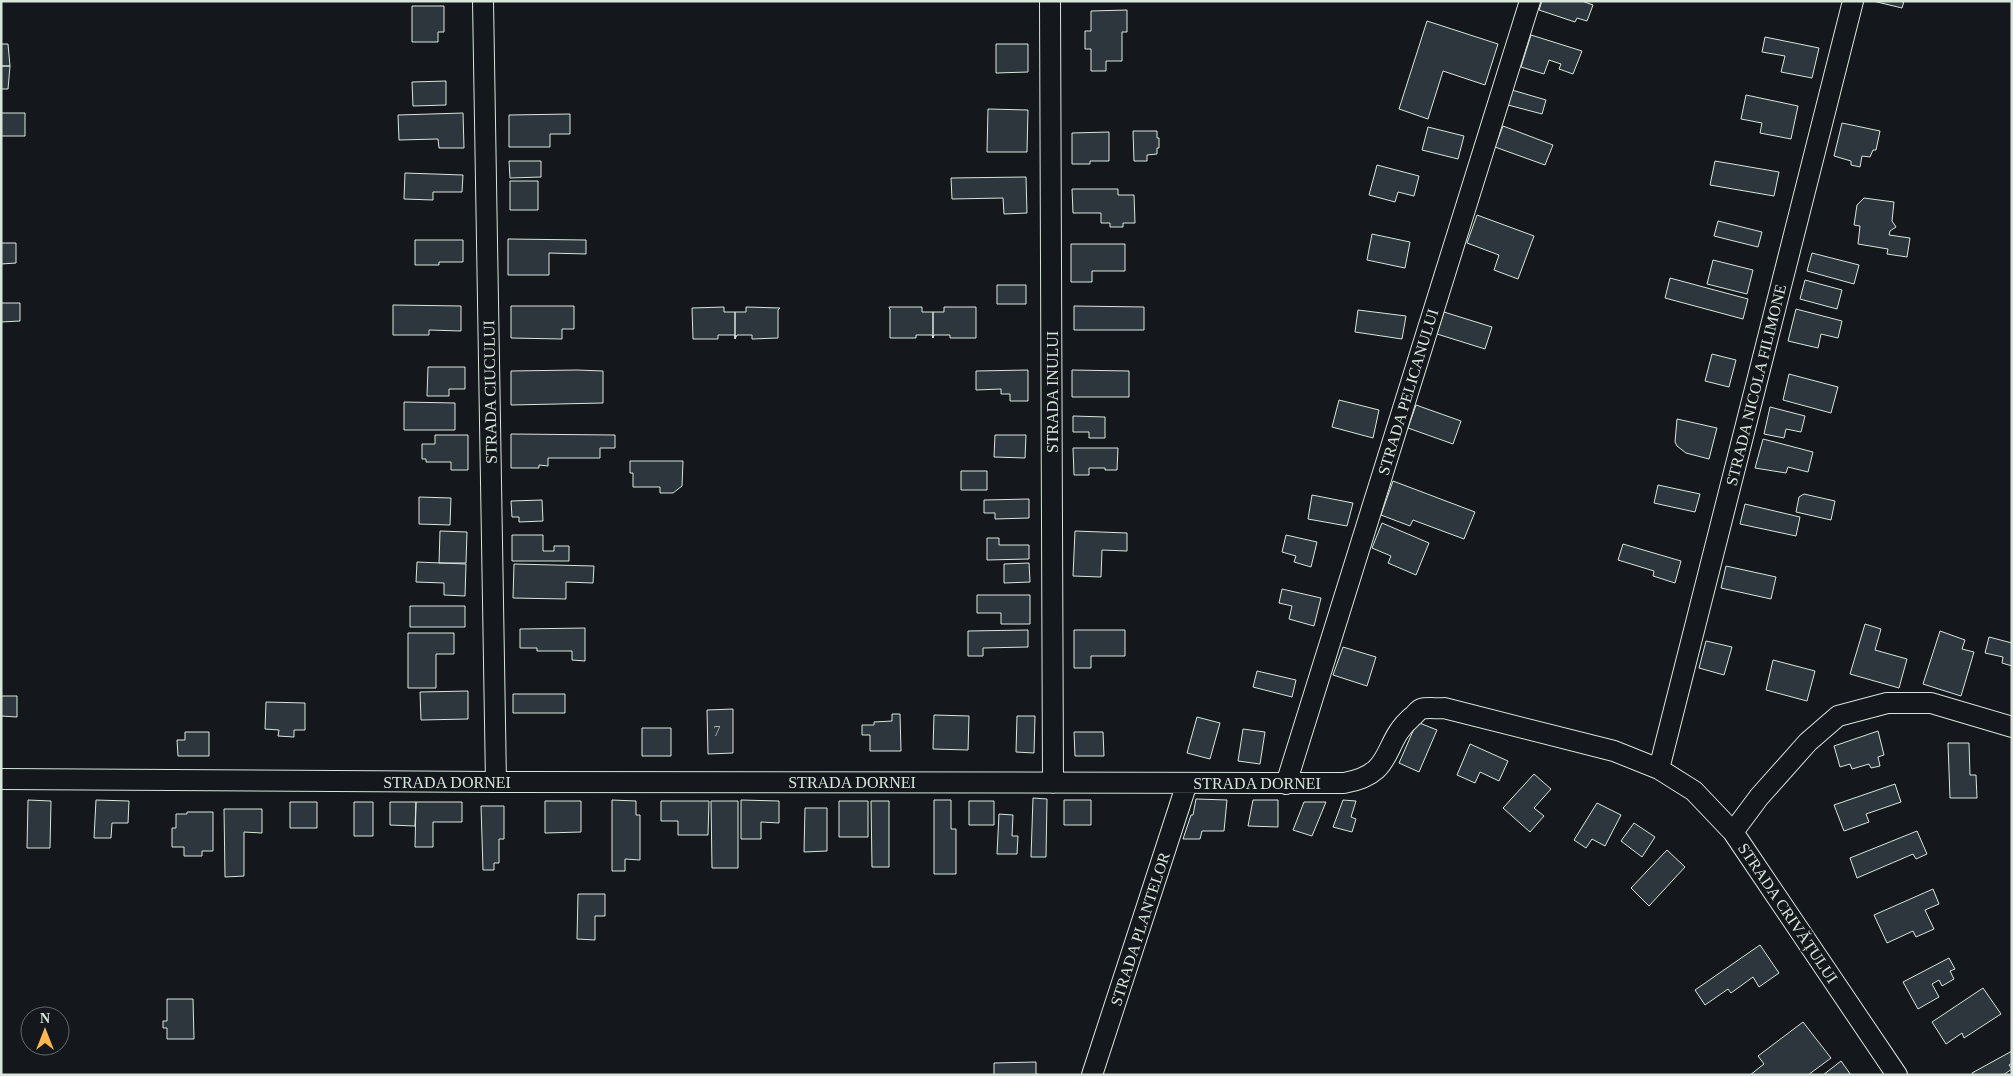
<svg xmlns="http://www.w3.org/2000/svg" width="2013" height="1076" font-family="'Times New Roman',serif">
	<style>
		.building { fill: #2c363c; stroke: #d8e6dc }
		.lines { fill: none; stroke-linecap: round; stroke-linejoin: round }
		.street-casing { stroke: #d8e6dc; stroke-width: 22 }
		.street { stroke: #14181c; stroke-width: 20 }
		.labels { text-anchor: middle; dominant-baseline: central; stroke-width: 4; stroke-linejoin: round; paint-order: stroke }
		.number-label { font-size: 14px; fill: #adbab4 }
		.street-label { font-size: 16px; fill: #d8e6dc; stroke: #14181c }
	</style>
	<rect width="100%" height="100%" fill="#14181c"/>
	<path class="building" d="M1542 1H1582L1593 5 1587 21 1577 18 1575 22 1539 10Z
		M1873 1H1904L1902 8Z
		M412 6H444V32H438V42H412Z
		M1127 10V32H1122V61H1106V71H1091V49H1085V31H1091V11Z
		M1427 21 1498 44 1485 85 1443 71 1428 119 1399 109Z
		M1531 35 1582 51 1573 74 1559 69 1561 64 1549 60 1544 74 1521 67Z
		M1765 37 1819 48 1812 78 1781 72 1785 56 1762 52Z
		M1 44H8L10 66H1Z
		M996 44H1028V72L996 73Z
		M1 66H10L8 89H1Z
		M446 81V105L413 106 412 82Z
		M1512 90 1546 100 1542 114 1508 105Z
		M1746 95 1798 106 1791 139 1760 133 1762 123 1741 119Z
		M988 109 1028 110 1027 152H987Z
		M1 113H25V136H1Z
		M463 113 464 148H439L438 139 399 140 398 115Z
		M570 114V134H550V147H509V115Z
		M1842 123 1880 131 1876 150H1873L1870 157 1862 156 1860 167 1851 165V161L1834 156Z
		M1503 126 1553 145 1545 165 1495 147Z
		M1428 127 1464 136 1458 159 1422 150Z
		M1133 131H1157V138H1159V148H1157V154L1147 155V161H1134Z
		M1109 132V161H1090V164H1072V133Z
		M509 161H541V177L510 178Z
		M1715 161 1779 172 1774 196 1710 185Z
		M1377 165 1419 176 1414 196 1398 192 1395 202 1369 195Z
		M405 173 463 175 462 192H433V200L404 199Z
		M1026 177 1027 213 1004 214 1003 198 952 199 951 178Z
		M510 181H538V210H510Z
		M1072 189H1118V195H1134L1135 223H1123V227H1110V223H1101V213H1073Z
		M1864 198 1894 202 1892 221 1896 227 1890 231 1889 235 1910 238 1907 257 1887 254 1888 249 1858 244 1860 226 1854 225 1857 205Z
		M1477 215 1534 236 1518 279 1494 270 1499 255 1467 243Z
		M1718 221 1762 232 1758 247 1714 236Z
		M1372 234 1410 242 1405 268 1367 260Z
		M508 239 586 240V254L549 253V275H508Z
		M415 240H463V262H439V265H415Z
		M1 243H16V263L1 264Z
		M1071 244H1125V271H1092V282H1071Z
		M1812 253 1859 265 1854 284 1807 271Z
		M1713 260 1753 270 1747 294 1707 284Z
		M1670 278 1748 299 1743 319 1665 298Z
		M1805 280 1842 290 1837 309 1800 299Z
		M997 285H1026V304H997Z
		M1 303H20V321L1 322Z
		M393 305 461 306V331L429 330V335H393Z
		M511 306H574V329H562V339L511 338Z
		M1074 306 1144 307V330H1074Z
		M724 307V312H735V339V335H718V339H693L692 308Z
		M746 307 780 308 778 310V338L752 339V335H737L735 339V312H746Z
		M889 307H922V312H933V338L932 335H916V338H890V310Z
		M944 307H976V338H950V335H934L933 338V312H944Z
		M1796 309 1842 321 1838 338 1821 334 1818 348 1788 341Z
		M1358 310 1406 316 1402 339 1355 332Z
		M1444 312 1492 327 1485 349 1437 334Z
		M1712 354 1736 360 1729 387 1705 381Z
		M428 367H465V389H449V396H427Z
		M577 370 603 371V403L511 405V371Z
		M1028 370V401H1010V394H1001V389L976 390V371Z
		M1072 370 1129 371V397H1072Z
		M1789 374 1838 387 1831 413 1783 400Z
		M1339 400 1379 410 1373 438 1332 427Z
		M404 402 455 403V430H404Z
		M1416 405 1461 421 1453 444 1408 428Z
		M1770 407 1805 416 1801 432 1786 429 1784 438 1764 434Z
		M1073 416 1105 417V438H1089V432H1073Z
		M1677 419 1717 428 1709 459 1686 453 1677 446 1675 442Z
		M511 434 615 435V448H600V458H548V466L539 465V468H511Z
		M435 435H468V470H451V462H426V459H422V444H435Z
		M995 435H1026L1025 458 994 457Z
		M1763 439 1813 452 1808 472 1788 467 1786 473 1755 468Z
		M1073 448H1118L1117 470H1105V468H1089V475H1074Z
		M630 461H683L682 486 673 493H660V487H633V473H630Z
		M961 471H987V490H961Z
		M1393 481 1475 512 1464 539 1413 520 1410 526 1381 515Z
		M1658 485 1700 494 1695 512 1654 503Z
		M1804 494 1835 501 1831 520 1796 512 1799 497Z
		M1312 495 1353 503 1347 526 1308 519Z
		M419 497 451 498 450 525 419 524Z
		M1029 499V518L995 519V513H984V500Z
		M542 500 543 521 519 522V517H512L511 501Z
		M1745 504 1800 517 1796 536 1740 524Z
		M1382 523 1429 543 1416 575 1388 563 1391 556 1372 548Z
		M440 531 467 532 466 563H439Z
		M1075 531 1127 533V551L1102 550 1101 577 1073 576Z
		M512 535H543V551H554V546H569V561H512Z
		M1286 535 1317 542 1311 567 1294 562 1296 556 1282 552Z
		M987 538H999V545H1029V559L987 560Z
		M1623 544 1681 561 1675 583 1653 576 1654 571 1618 560Z
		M417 562 466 564 465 596 444 595V583L416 582Z
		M1029 563 1030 582 1004 583V564Z
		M514 564 594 566 593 583 566 582V599L513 598Z
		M1726 566 1776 577 1771 599 1721 588Z
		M1282 589 1321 598 1314 626 1289 619 1292 606 1279 603Z
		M977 595H1030V624H1001V613H977Z
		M410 606H465V627H410Z
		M1865 624 1881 629 1875 650 1907 659 1899 688 1850 674Z
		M585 628V661L572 660V651H537V648H520V629Z
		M1028 630V647L983 648V656H968V631Z
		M1074 630H1125V656H1091V668H1074Z
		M1940 631 1965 640 1962 649 1974 652 1961 696 1923 684Z
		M408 633H454V654H436V688H408Z
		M1989 637 2012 643V666L2002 663 2003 657 1985 653Z
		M1706 641 1732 647 1724 675 1699 668Z
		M1343 647 1376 657 1367 686 1333 675Z
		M1773 660 1815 671 1807 701 1766 690Z
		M1257 671 1296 680 1292 697 1253 687Z
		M468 691V719L421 720 420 692Z
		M513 694H565V713H513Z
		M1 696H17V717L1 716Z
		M266 702 305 703V730H294V737L278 736 279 730 265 729Z
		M733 709V753L708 754 707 710Z
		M892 714H900L901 751H870V735H862V725H874V722L892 721Z
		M934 715 969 716 968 750 933 749Z
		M1017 716H1035L1034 753 1016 752Z
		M1197 717 1220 723 1210 759 1187 753Z
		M1417 722 1437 730 1419 772 1399 763Z
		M642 728H671V756H642Z
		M1243 729 1265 732 1260 764 1238 761Z
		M1878 731 1884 755 1878 757 1880 766 1871 768 1869 764 1852 769 1850 764 1840 767 1834 746Z
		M185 732H209V756H178L177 740H185Z
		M1074 732H1103L1104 756H1075Z
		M1948 743H1969L1970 775H1976L1977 798H1950Z
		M1470 744 1508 761 1499 781 1480 772 1475 783 1457 775Z
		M1534 774 1551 789 1534 808 1544 816 1530 832 1503 808Z
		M1895 784 1901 802 1866 814 1869 822 1844 831 1834 805Z
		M1033 798 1047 799 1046 857H1031Z
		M1196 799 1227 800 1224 831H1202L1200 839H1183L1191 815H1193Z
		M28 800 51 801 50 848H27Z
		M96 800 129 801 128 823H112L111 838H94Z
		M612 800 636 801V815H640V860L625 859V871H612Z
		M741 800 779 801V823L761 822V839H741Z
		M934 800H951V829H956V874H934Z
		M1064 800H1091V825H1064Z
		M1253 800H1278V827L1248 826Z
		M1343 800 1356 801 1351 817 1356 819 1352 832 1333 827Z
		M545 801H581V832L545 833Z
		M661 801H709L708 835H678V821H661Z
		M711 801H738V868H712Z
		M839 801H868V837H839Z
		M871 801H889V867H872Z
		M969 801H994V825H969Z
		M290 802H317V828H290Z
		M354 802H373V836H354Z
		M390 802H416L415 826 390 825Z
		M416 802H462V822H433V847H415Z
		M1304 802H1326L1312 836 1293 830Z
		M1597 803 1621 815 1605 846 1592 839 1586 848 1574 840Z
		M481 806H504V839H499V863H494V870H483Z
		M805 808H827V851L804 852Z
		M224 809H262V833L244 832V876L225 877Z
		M187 812H213V851H202V856H184V847H172V828H176V814H187Z
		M999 814 1013 815 1012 836H1018L1017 854H997Z
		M1634 823 1655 837 1642 857 1621 841Z
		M1917 831 1927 854 1916 859 1913 854 1857 878 1850 858Z
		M1667 850 1685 867 1649 906 1631 888Z
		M1933 889 1939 904 1925 910 1934 929 1916 937 1913 931 1887 943 1874 915Z
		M578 894H605V916H595V940L577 939Z
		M1760 945 1779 973 1759 987 1753 977 1731 993 1728 989 1705 1005 1695 990Z
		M1949 958 1955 969 1950 971 1954 979 1942 986 1939 980 1932 984 1939 997 1918 1009 1903 982Z
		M1983 988 2001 1014 1964 1038 1962 1033 1946 1044 1932 1022Z
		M167 999H193L194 1039H167V1028H163V1021H167Z
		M1803 1022 1831 1058 1808 1075H1750L1764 1064 1758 1056Z
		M2012 1051V1063L2009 1065 2012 1069 2003 1075H1973L1972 1073Z
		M1841 1061 1851 1075H1823Z
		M1036 1062V1074L1044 1075H994V1063Z"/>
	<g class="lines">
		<defs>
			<path id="street" d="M483 1 496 782
				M1050 1 1053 783
				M1659 769 1853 1
				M1 779 496 782 1344 783C1396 774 1381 743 1412 717 1415 715 1418 710 1421 709 1427 707 1438 709 1444 708L1614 751 1659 769 1694 791 1733 832 1897 1075
				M1286 784 1530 1
				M1733 832 1759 797 1808 742 1838 716 1887 703H1931L2012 727
				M1092 1075 1187 783"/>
		</defs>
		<use href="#street" class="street-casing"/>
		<use href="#street" class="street"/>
	</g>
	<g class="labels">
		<g class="number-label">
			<text x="717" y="731">7</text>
		</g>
		<g class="street-label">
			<text transform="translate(1756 385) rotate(-76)">STRADA NICOLA FILIMONE</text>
			<text transform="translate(490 392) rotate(-91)">STRADA CIUCULUI</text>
			<text transform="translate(1052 392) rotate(-90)">STRADA INULUI</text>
			<text transform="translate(1408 392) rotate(-73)">STRADA PELICANULUI</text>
			<text x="447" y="782">STRADA DORNEI</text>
			<text x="852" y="782">STRADA DORNEI</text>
			<text x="1257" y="783">STRADA DORNEI</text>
			<text transform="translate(1788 913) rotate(56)">STRADA CRIVĂȚULUI</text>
			<text transform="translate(1140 929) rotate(-72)">STRADA PLANTELOR</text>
		</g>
	</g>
	<rect width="2013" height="1076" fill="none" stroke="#d8e6dc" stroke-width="5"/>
	<g transform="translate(45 1031)"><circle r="24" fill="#14181c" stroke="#626a69"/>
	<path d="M0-4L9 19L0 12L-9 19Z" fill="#ffb74d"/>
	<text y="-8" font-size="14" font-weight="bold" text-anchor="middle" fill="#d8e6dc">N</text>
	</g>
</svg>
